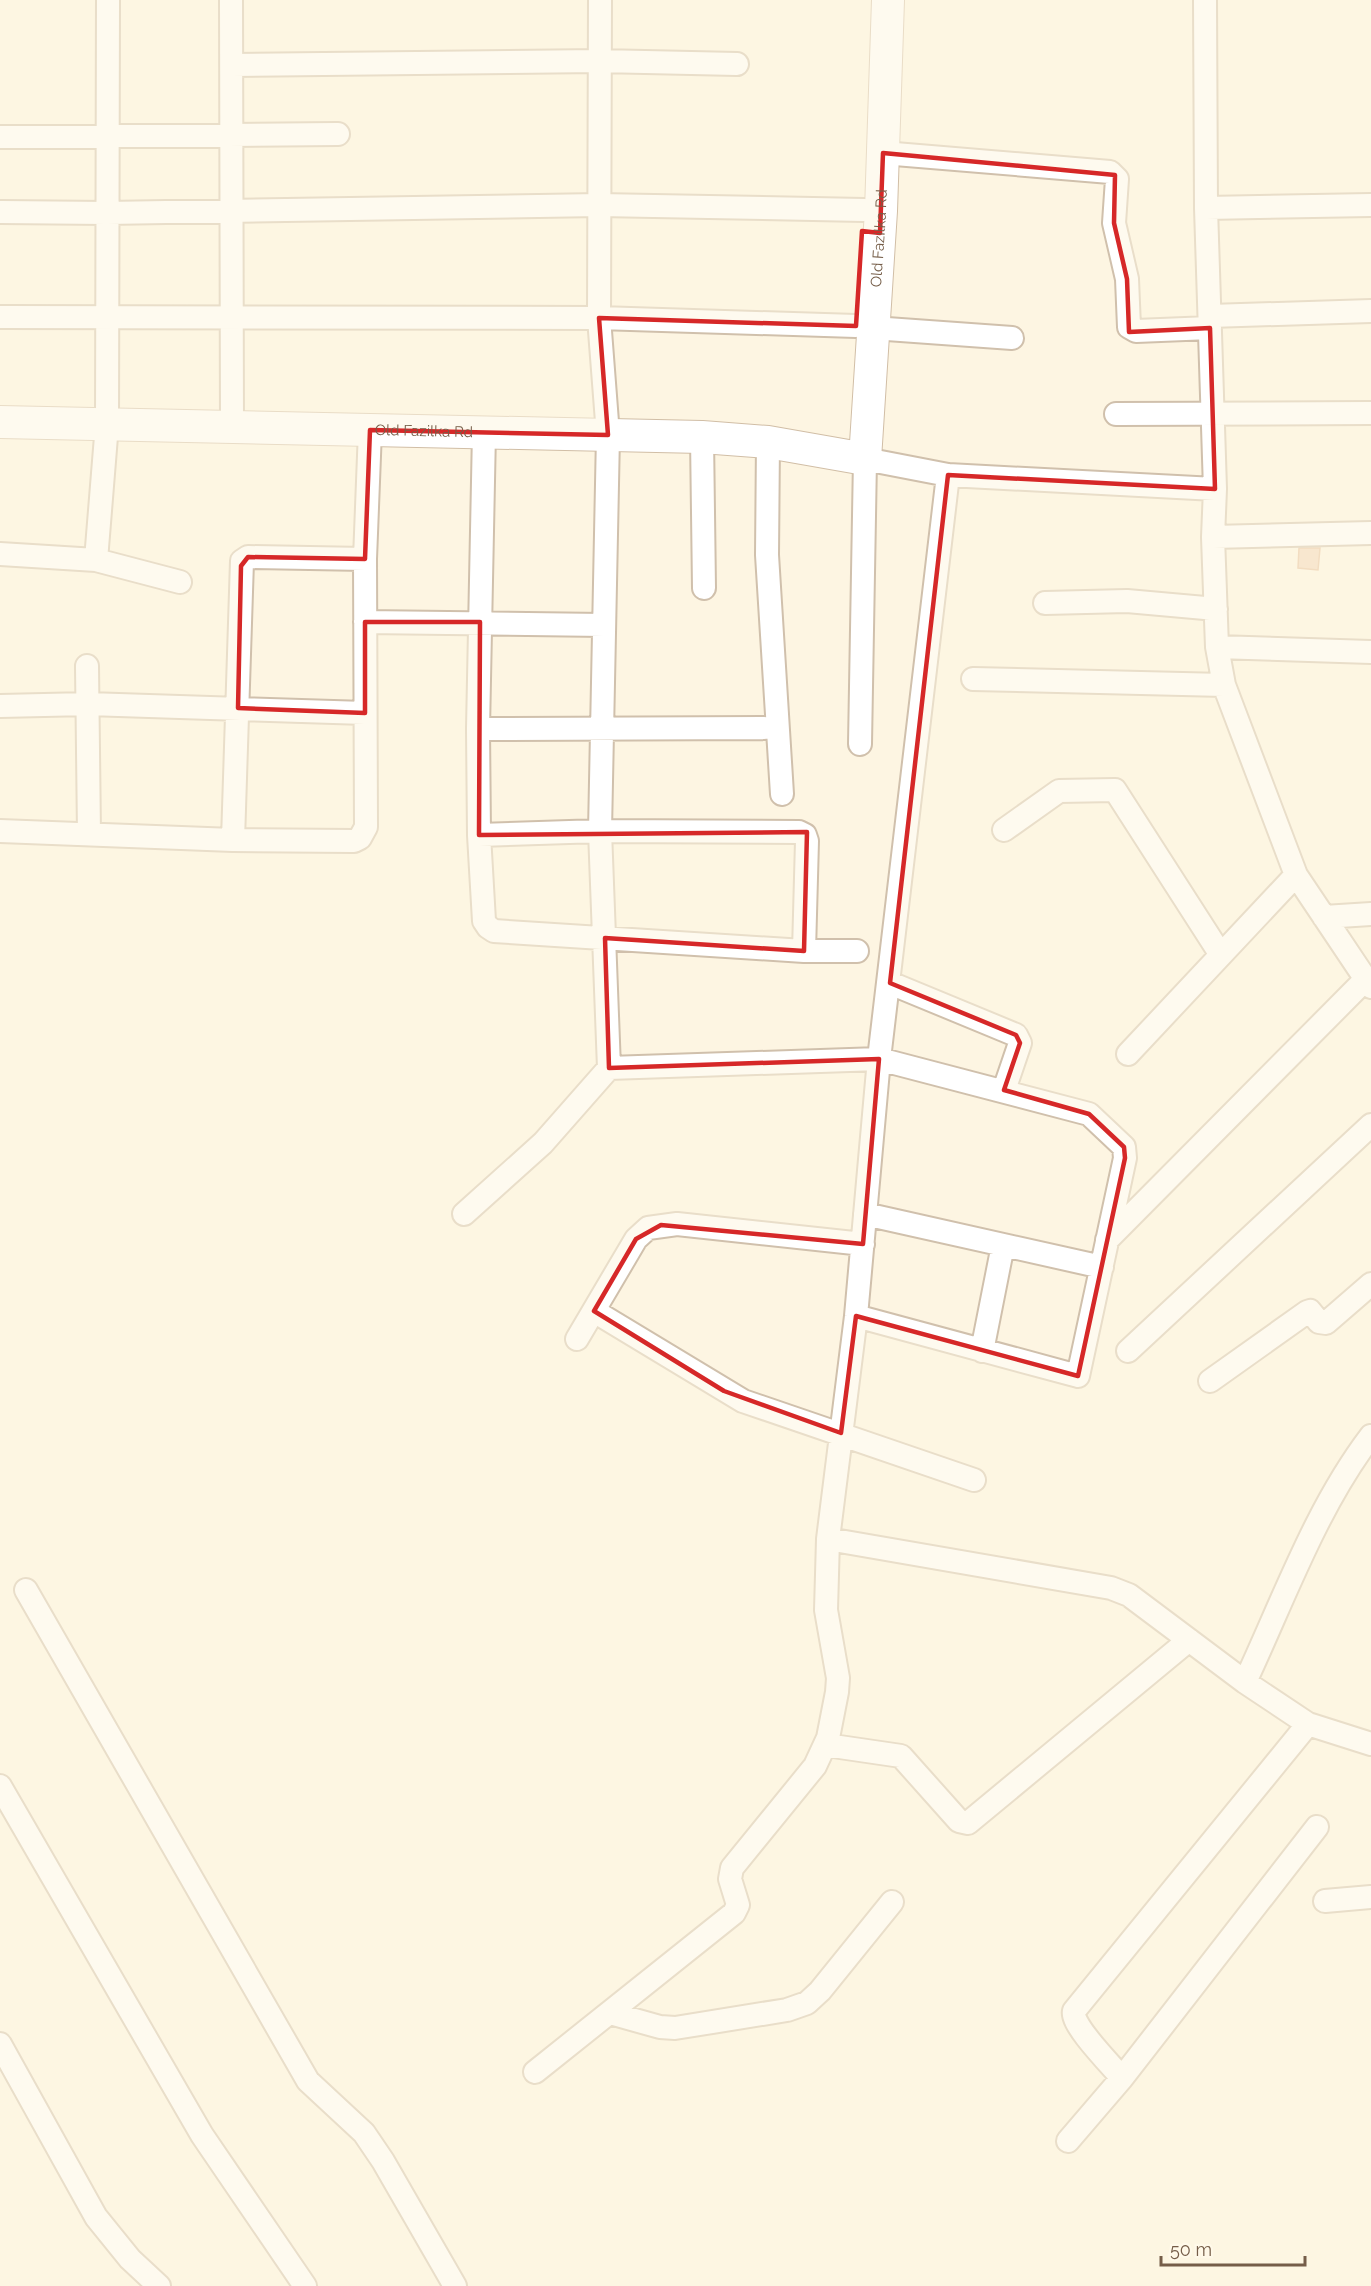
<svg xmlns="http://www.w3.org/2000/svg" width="1371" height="2286" font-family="Raleway,sans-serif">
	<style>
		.building { fill: #f2d6b9; stroke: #e5be99; stroke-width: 1.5 }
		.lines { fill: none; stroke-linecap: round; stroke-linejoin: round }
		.street-casing { stroke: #d0c0ac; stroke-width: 26 }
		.secondary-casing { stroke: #d1bea6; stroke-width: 34 }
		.street { stroke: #fff; stroke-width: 22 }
		.secondary { stroke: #fff; stroke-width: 32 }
		.marked { fill: none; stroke: #d62828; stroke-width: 4.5; stroke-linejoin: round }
		.labels { text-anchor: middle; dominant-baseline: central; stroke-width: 6; stroke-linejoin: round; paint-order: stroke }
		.street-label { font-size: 15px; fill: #755d48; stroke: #fff9e9 }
	</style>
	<rect width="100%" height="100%" fill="#fdf5e2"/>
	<path class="building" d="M1299 548H1320L1318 570 1298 568Z"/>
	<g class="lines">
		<defs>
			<path id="street" d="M231 0 232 427
				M1205 0 1206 208 1215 489 1213 537 1217 647 1224 685 1296 875 1371 987
				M232 65 599 61 737 64
				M0 137 338 134
				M883 153 1110 172 1117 179 1114 223 1127 279 1129 327 1136 331 1210 328
				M1206 208 1371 205
				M0 212 107 213 599 205 864 210
				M1210 316 1371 311
				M0 317 599 318 856 326
				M873 328 1012 338
				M1116 414 1371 413
				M484 432 478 729 479 835 484 921 488 927 494 931 804 951H857
				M702 437 704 588
				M768 442 767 555 782 794
				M1213 537 1371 533
				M0 554 96 560 180 582
				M96 560 107 424 108 0
				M1045 603 1127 601 1216 609
				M365 622 604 625
				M1217 647 1371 652
				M87 666 89 834
				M973 679 1224 685
				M0 706 88 704 365 713
				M478 729 764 728
				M860 744 865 459 948 475 1215 489
				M1004 830 1059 791 1115 790 1221 955
				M0 831 233 840 354 841 360 838 366 827 365 559 370 430
				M479 835 600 831 799 832 805 835 807 841 804 951
				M233 840 242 561 248 557 365 559
				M1324 917 1371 914
				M890 983 1016 1035 1020 1043 1004 1090
				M1128 1054 1296 875
				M609 1068 879 1059 1089 1114 1124 1147 1125 1158 1078 1376 856 1316
				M464 1214 543 1143 609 1068 600 831 608 435 599 318 600 0
				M865 1214 1102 1267
				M1107 1240 1366 979
				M594 1311 743 1401 974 1480
				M577 1339 636 1239 648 1228 677 1224 863 1244
				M982 1351 1003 1245
				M1128 1351 1371 1125
				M1210 1381 1307 1312 1310 1311 1319 1322 1326 1323 1371 1284
				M828 1539 1111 1588 1129 1595 1245 1682 1308 1724 1371 1744
				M26 1590 308 2081 364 2133 383 2161 455 2286
				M1245 1682C1283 1601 1316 1508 1371 1436
				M1308 1724 1074 2011C1070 2024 1112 2066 1122 2078L1317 1827
				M826 1745 901 1756 959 1821 968 1823 1189 1640
				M0 1786 202 2135 305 2286
				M1325 1901 1371 1897
				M610 2013 660 2027 675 2028 787 2010 807 2003 820 1991 892 1902
				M0 2044 96 2217 130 2259 159 2286
				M535 2072 734 1913 738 1905 730 1879 732 1868 815 1766 828 1738 837 1692 838 1678 826 1610 828 1539 856 1316 879 1059 948 475
				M1068 2141 1122 2078"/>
			<g id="secondary">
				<path id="s1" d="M0 422 702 437 768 442 865 459 881 211 888 0"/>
			</g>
		</defs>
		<use href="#street" class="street-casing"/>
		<use href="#secondary" class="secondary-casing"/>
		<use href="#street" class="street"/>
		<use href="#secondary" class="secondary"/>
	</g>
	<path d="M0 0H1371V2286H0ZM883 153 1115 175 1114 223 1127 279 1129 332 1210 328 1215 489 948 475 890 983 1016 1035 1020 1043 1004 1090 1089 1114 1124 1147 1125 1158 1078 1376 856 1316 841 1433 724 1391 594 1311 636 1239 661 1225 863 1244 879 1059 609 1068 605 938 804 951 807 832 479 835 480 622H365V713L238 708 241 566 248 557 365 559 370 430 608 435 599 318 856 326 862 231 880 233Z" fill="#fdf5e2" fill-opacity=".55" fill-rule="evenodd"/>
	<path class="marked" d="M883 153 1115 175 1114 223 1127 279 1129 332 1210 328 1215 489 948 475 890 983 1016 1035 1020 1043 1004 1090 1089 1114 1124 1147 1125 1158 1078 1376 856 1316 841 1433 724 1391 594 1311 636 1239 661 1225 863 1244 879 1059 609 1068 605 938 804 951 807 832 479 835 480 622H365V713L238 708 241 566 248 557 365 559 370 430 608 435 599 318 856 326 862 231 880 233Z"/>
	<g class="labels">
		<g class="street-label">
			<text stroke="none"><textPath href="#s1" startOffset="1088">Old Fazilka Rd</textPath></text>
			<text stroke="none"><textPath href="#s1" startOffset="424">Old Fazilka Rd</textPath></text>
		</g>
	</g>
	<path d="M1161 2256v9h144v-9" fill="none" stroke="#755d48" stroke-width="3"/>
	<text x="1170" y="2256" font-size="18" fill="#755d48" stroke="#fff9e9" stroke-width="4.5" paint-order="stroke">50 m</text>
</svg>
